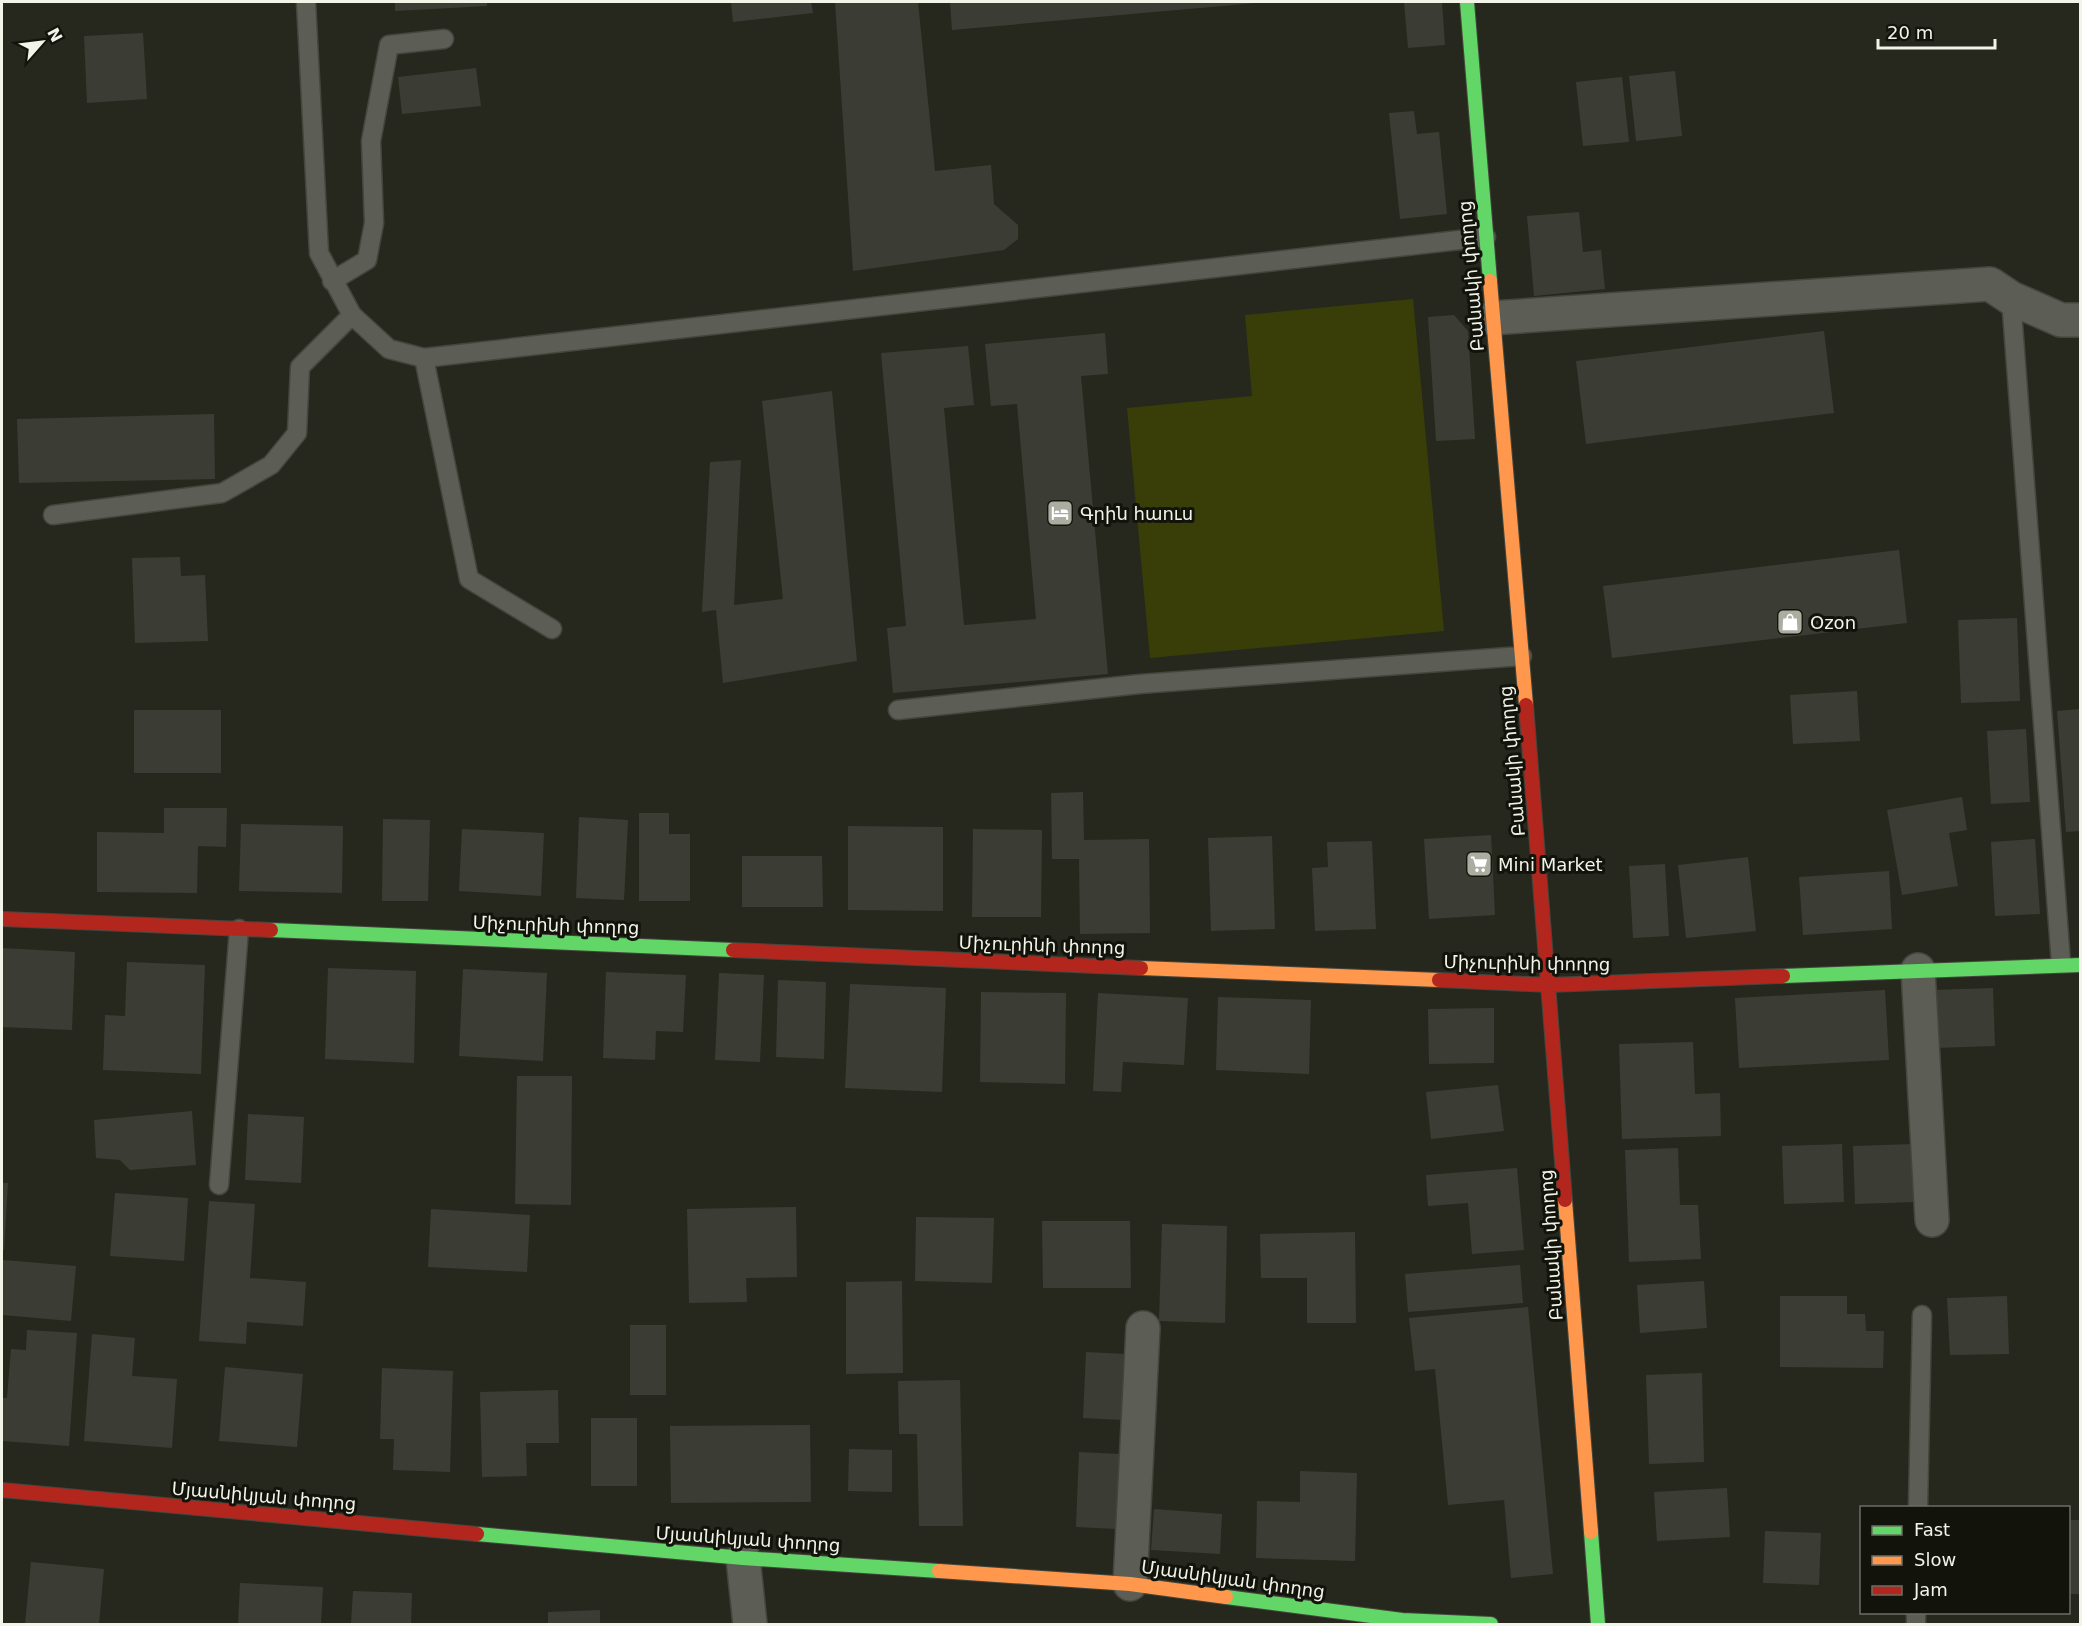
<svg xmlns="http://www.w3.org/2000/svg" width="2082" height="1626" font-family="'DejaVu Sans','Noto Sans Armenian',sans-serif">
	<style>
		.green { fill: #393e08 }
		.building { fill: #3b3d34 }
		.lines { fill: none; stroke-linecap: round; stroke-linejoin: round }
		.lane-casing { stroke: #44463d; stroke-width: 21 }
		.street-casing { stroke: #44463d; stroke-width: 36 }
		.fast-casing { stroke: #44463d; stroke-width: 16 }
		.slow-casing { stroke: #44463d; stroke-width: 16 }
		.jam-casing { stroke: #44463d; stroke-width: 16 }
		.lane { stroke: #5c5e55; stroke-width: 18 }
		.street { stroke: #5c5e55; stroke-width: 33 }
		.fast { stroke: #63d668; stroke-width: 14 }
		.slow { stroke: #ff974d; stroke-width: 14 }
		.jam { stroke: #b3261e; stroke-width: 14 }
		.labels { text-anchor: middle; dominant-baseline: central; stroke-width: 6; stroke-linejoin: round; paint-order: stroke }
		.street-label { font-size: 18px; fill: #f2f4e8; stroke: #12140c }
		.poi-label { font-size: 18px; fill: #f2f4e8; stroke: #12140c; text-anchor: start }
	</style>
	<rect width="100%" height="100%" fill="#26281e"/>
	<path class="green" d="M1413 299 1444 631 1150 658 1127 408 1252 396 1245 315Z"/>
	<path class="building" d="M395 2H487V6L395 11Z
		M731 2H811L813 13 733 22Z
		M835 2H918L935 171 991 165 994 204 1018 225V239L1004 250 853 271Z
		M950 2H1256V3L952 30Z
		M1404 2H1442L1445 45 1408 48Z
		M143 33 147 99 87 103 84 36Z
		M476 68 481 106 402 114 398 77Z
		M1675 71 1682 136 1636 141 1629 76Z
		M1622 77 1629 142 1583 146 1576 82Z
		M1414 111 1417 134 1439 132 1447 214 1400 219 1389 113Z
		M1579 212 1583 252 1601 250 1605 289 1534 296 1527 216Z
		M1454 315 1468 331 1475 439 1436 441 1428 317Z
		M1824 331 1834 413 1586 444 1576 361Z
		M1105 333 1108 374 1081 376 1108 674 893 693 887 628 906 626 881 353 968 346 974 405 944 408 964 625 1036 619 1017 404 991 406 985 344Z
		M832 391 857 661 723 683 716 610 702 612 710 462 741 460 734 605 783 599 762 401Z
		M214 414 215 479 19 483 17 419Z
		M1899 550 1907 623 1612 658 1603 586Z
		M180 557 181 576 205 575 208 641 135 643 132 558Z
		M2017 618 2020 701 1961 703 1958 620Z
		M1857 691 1860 741 1793 744 1790 695Z
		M2080 709V831L2066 832 2057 711Z
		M134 710H221V773H134Z
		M2026 729 2030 802 1991 804 1987 731Z
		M1083 792 1084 840 1149 839 1150 933 1080 934 1079 859H1052L1051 793Z
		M1962 797 1967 830 1949 833 1958 886 1902 895 1887 810Z
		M164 808H227L226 847 198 846 197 893 97 892V832L164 833Z
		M639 813H669V834H690V901H639Z
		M579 817 628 820 624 900 576 898Z
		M383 819 430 820 428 901H382Z
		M241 824 343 826 342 893 239 891Z
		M848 826 943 827V911L848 910Z
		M462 829 544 833 541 896 459 891Z
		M973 829 1042 830 1041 917H972Z
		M1491 835 1495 915 1429 919 1424 839Z
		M1272 836 1275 929 1211 931 1208 838Z
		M2035 839 2040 914 1995 916 1991 842Z
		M1372 841 1376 929 1315 931 1312 868 1328 867 1327 842Z
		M742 856H822L823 907H742Z
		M1748 857 1756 931 1686 938 1678 865Z
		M1665 864 1669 936 1633 938 1629 866Z
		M1889 871 1892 929 1803 935 1799 877Z
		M2 948 75 952 72 1030 2 1027Z
		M127 962 205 965 201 1074 103 1070 105 1015 125 1016Z
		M328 968 416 971 414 1063 325 1059Z
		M463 969 547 973 543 1061 459 1056Z
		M606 972 686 975 683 1032 656 1031 655 1060 603 1058Z
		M719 973 764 975 760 1062 715 1060Z
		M778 980 826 982 824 1059 776 1057Z
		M850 984 946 988 942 1092 845 1088Z
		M1993 988 1995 1046 1935 1048 1933 990Z
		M1885 990 1889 1060 1739 1068 1735 998Z
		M981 992 1066 993 1065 1084 980 1082Z
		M1098 993 1188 998 1184 1065 1123 1062 1121 1092 1093 1091Z
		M1218 997 1311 1000 1309 1074 1216 1070Z
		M1494 1008V1063L1429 1064 1428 1009Z
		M1693 1042 1695 1094 1720 1093 1721 1136 1622 1139 1619 1044Z
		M517 1076H572L571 1205 515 1204Z
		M1498 1085 1504 1131 1431 1139 1426 1092Z
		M192 1111 196 1165 130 1170 120 1160 96 1158 94 1120Z
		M248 1114 304 1117 301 1183 245 1180Z
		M1842 1144 1844 1202 1784 1204 1782 1146Z
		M1913 1144 1915 1202 1855 1204 1853 1146Z
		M1678 1148 1680 1205H1698L1701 1259 1629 1262 1625 1150Z
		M1517 1168 1524 1250 1472 1254 1468 1203 1428 1206 1426 1175Z
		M2 1183H8L4 1250H2Z
		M115 1193 188 1198 184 1261 110 1256Z
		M209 1201 255 1204 250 1278 306 1282 303 1326 247 1322 246 1344 199 1341Z
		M796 1207 797 1277 746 1278 747 1302 689 1303 687 1209Z
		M431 1209 530 1215 527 1272 428 1267Z
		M916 1217 994 1218 992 1283 915 1281Z
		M1042 1221H1130L1131 1288H1043Z
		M1162 1224 1227 1226 1225 1323 1159 1321Z
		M1355 1232 1356 1323H1307V1278H1261L1260 1234Z
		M3 1260 76 1266 71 1321 2 1315Z
		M1520 1265 1523 1303 1408 1312 1405 1274Z
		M902 1281 903 1373 846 1374V1282Z
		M1704 1281 1707 1328 1640 1333 1637 1285Z
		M1780 1296H1847V1314H1865L1866 1331H1884L1883 1368 1780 1367Z
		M2007 1296 2009 1354 1950 1355 1947 1298Z
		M1528 1307 1553 1574 1511 1578 1504 1500 1448 1505 1435 1369 1415 1371 1409 1318Z
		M630 1325H666V1395H630Z
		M27 1330 77 1333 69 1446 2 1441V1398H7L11 1349 26 1350Z
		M92 1334 135 1338 132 1376 177 1379 172 1448 84 1441Z
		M1086 1352 1126 1354 1124 1420 1083 1418Z
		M225 1367 303 1374 297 1447 219 1441Z
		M382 1368 453 1371 450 1472 393 1470 394 1439H380Z
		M1702 1373 1704 1462 1649 1464 1646 1375Z
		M960 1380 963 1526H919L917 1434H899L898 1381Z
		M558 1390 559 1443H526L527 1476 482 1477 480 1392Z
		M591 1418H637V1486H591Z
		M810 1425 811 1502 671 1503 670 1426Z
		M849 1449 892 1450V1492L848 1491Z
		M1079 1452 1120 1454 1117 1529 1076 1527Z
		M1300 1471 1357 1473 1355 1561 1256 1558 1257 1501 1300 1502Z
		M1727 1488 1730 1537 1657 1541 1654 1492Z
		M1154 1509 1222 1514 1220 1554 1151 1550Z
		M2068 1520H2080V1594H2068Z
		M1765 1531 1821 1533 1819 1585 1763 1583Z
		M31 1562 104 1569 99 1624H25Z
		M240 1583 323 1587 321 1624H238Z
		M353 1591 412 1593 411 1624H351Z
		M600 1610V1624H548V1612Z"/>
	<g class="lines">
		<defs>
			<path id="lane" d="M306 2 319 253 352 315 389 349 424 358 1486 237
				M332 281 367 260 374 223 371 141 389 45 444 39
				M2011 298 2061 963
				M424 358 469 579 552 629
				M53 515 222 493 271 465 297 433 300 367 352 315
				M898 710 1140 684 1522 656
				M219 1185 239 929
				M1918 1508 1922 1315
				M1916 1624V1612"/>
			<path id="street" d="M1492 318 1990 284 2011 298 2061 320H2080
				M1918 970 1932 1220
				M743 1558 750 1624
				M1130 1584 1143 1328"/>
			<path id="fast" d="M1467 2 1490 281
				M271 930 733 950
				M1783 976 2080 965
				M1591 1532 1598 1624
				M477 1534 743 1558 939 1571
				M1226 1597 1402 1620 1491 1624"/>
			<path id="slow" d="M1490 281 1526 705
				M1141 968 1439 980
				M1565 1200 1591 1532
				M939 1571 1130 1584 1226 1597"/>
			<path id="jam" d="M1526 705 1565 1200
				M2 919 271 930
				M733 950 1141 968
				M1439 980 1549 985 1783 976
				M2 1490 477 1534"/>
		</defs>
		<use href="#lane" class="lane-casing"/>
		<use href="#street" class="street-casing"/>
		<use href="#fast" class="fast-casing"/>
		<use href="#slow" class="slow-casing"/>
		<use href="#jam" class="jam-casing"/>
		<use href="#lane" class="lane"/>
		<use href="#street" class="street"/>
		<use href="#fast" class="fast"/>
		<use href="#slow" class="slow"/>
		<use href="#jam" class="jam"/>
	</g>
	<defs>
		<symbol id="hotel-square" viewBox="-11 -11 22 22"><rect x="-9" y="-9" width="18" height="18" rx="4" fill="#abada1" stroke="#12140c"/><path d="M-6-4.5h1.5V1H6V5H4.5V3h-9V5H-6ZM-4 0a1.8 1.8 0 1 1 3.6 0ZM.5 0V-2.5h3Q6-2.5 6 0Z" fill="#fff"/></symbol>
		<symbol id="shop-square" viewBox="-11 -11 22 22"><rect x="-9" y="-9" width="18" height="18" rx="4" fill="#abada1" stroke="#12140c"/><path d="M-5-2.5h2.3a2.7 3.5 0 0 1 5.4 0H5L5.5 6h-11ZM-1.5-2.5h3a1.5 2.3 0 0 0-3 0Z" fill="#fff"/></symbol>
		<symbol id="supermarket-square" viewBox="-11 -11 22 22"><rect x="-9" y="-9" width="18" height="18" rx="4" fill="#abada1" stroke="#12140c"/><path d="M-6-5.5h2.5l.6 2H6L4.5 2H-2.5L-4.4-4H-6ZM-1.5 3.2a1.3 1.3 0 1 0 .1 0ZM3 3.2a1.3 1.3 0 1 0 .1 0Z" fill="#fff"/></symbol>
	</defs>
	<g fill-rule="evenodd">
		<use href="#hotel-square" x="1045" y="498" width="30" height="30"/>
		<use href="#shop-square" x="1775" y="607" width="30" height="30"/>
		<use href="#supermarket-square" x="1464" y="849" width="30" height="30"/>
	</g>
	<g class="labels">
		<g class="street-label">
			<text transform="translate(1471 276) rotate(-95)">Բանակի փողոց</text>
			<text transform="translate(1512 761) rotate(-95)">Բանակի փողոց</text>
			<text transform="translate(556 925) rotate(2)">Միչուրինի փողոց</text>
			<text transform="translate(1042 945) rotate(2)">Միչուրինի փողոց</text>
			<text transform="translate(1527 963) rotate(1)">Միչուրինի փողոց</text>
			<text transform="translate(1551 1245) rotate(-94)">Բանակի փողոց</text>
			<text transform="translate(264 1496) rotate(5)">Մյասնիկյան փողոց</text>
			<text transform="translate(748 1539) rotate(4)">Մյասնիկյան փողոց</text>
			<text transform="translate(1233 1579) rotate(8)">Մյասնիկյան փողոց</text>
		</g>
		<g class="poi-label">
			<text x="1080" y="513">Գրին հաուս</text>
			<text x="1810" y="622">Ozon</text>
			<text x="1498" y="864">Mini Market</text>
		</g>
	</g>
	<rect width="2082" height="1626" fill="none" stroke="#f2f4e8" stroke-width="6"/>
	<rect x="1860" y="1506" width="210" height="108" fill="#12140c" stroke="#6c6e64" stroke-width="1.5"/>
	<rect x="1872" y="1526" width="30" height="9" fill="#63d668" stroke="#6c6e64" stroke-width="1.5"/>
	<text x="1914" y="1536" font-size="18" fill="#f2f4e8">Fast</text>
	<rect x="1872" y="1556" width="30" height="9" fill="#ff974d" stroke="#6c6e64" stroke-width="1.5"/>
	<text x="1914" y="1566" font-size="18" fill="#f2f4e8">Slow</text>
	<rect x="1872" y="1586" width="30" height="9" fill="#b3261e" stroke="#6c6e64" stroke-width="1.5"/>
	<text x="1914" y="1596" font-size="18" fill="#f2f4e8">Jam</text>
	<g transform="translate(42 42) rotate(62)" stroke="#12140c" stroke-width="4.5" paint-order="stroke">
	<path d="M0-4.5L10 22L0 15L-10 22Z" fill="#f2f4e8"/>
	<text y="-9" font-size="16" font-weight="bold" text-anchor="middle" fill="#f2f4e8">N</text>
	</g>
	<path d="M1878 39v9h117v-9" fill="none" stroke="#f2f4e8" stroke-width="3"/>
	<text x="1887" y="39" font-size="18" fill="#f2f4e8" stroke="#12140c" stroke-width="4.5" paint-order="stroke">20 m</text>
</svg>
